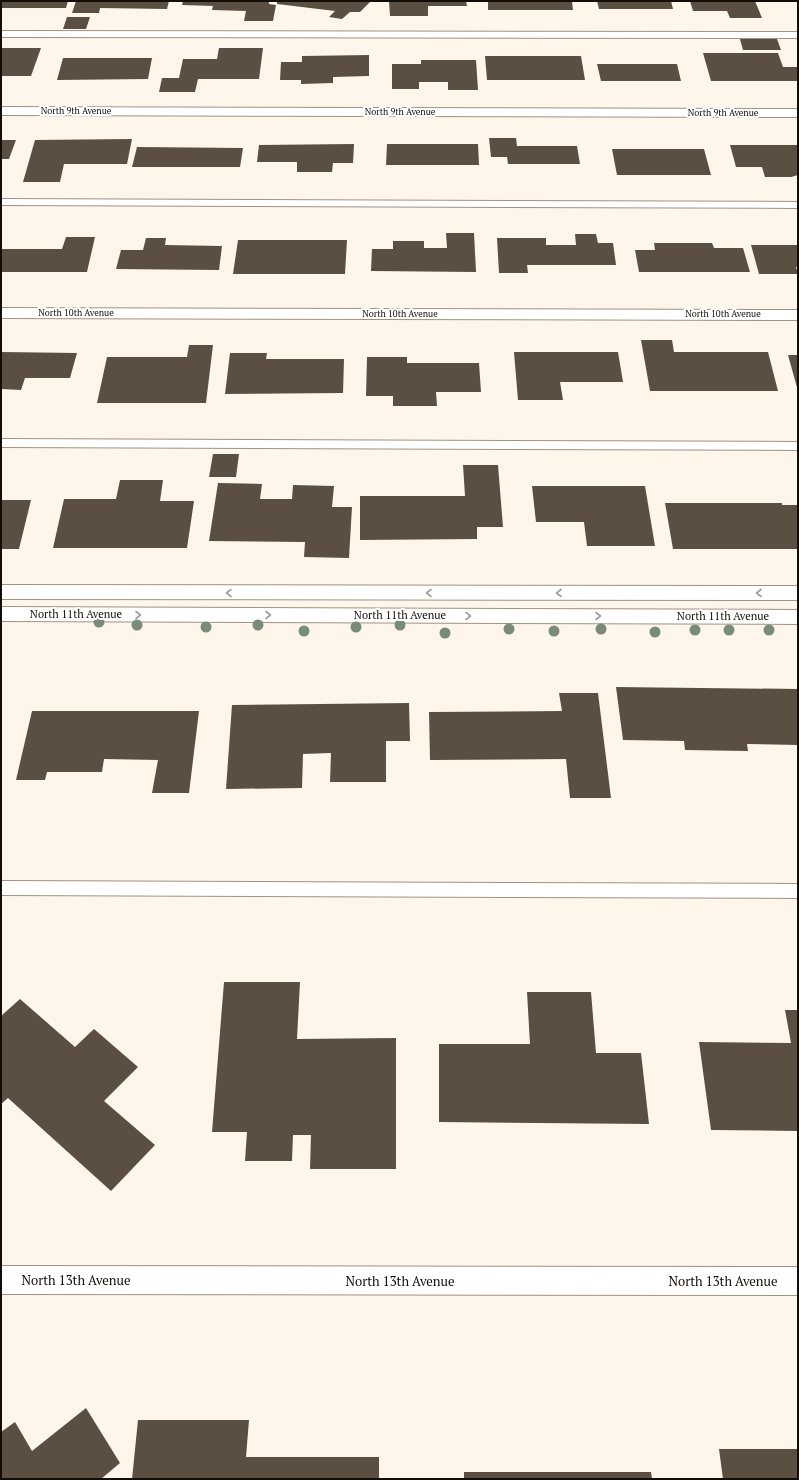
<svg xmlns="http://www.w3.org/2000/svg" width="799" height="1480" font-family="'PT Serif',serif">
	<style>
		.building { fill: #5b4f41 }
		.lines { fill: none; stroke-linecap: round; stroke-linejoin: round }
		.lane-casing { stroke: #a09282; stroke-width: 2 }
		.street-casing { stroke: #a09282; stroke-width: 2 }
		.lane { fill: #fff; fill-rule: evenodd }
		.street { fill: #fff; fill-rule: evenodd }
		.tree { fill: #798b7b }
		.oneway { stroke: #a09e9c }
		.labels { text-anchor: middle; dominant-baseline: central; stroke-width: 4; stroke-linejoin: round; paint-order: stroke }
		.far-street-label { font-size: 9px; fill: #120d07; stroke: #fff }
		.street-label { font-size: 11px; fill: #120d07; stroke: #fff }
		.near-street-label { font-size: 13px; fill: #120d07; stroke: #fff }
	</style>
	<rect width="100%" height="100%" fill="#fef6eb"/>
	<path class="building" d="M1 1H68L66 8H1Z
		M76 1H169L167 9 100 8 99 13H72Z
		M183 1H269V4L276 5 273 21H244L246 11 212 10 213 6 182 5Z
		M277 1H371L360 12H350L342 19 329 17 335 11 277 4Z
		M389 1H466L467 6H428V16H390Z
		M488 1H572L573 10H488Z
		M597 1H671L673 9H599Z
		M690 1H755L762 18H730L727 11H693Z
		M67 17H90L86 29H63Z
		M740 39H777L781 50H743Z
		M1 48H41L31 76H1Z
		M219 48H263L259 79H198L195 92H159L162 78H179L183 59H217Z
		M703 53H778L783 67H797L798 81H711Z
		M369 55V76L333 77V83L301 84V80H280L281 62H302V56Z
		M485 56H581L585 80H487Z
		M63 58H152L148 79 57 80Z
		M421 60H476L478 90H448V82H419V89H392V64H421Z
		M597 64H677L681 81H601Z
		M489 138H516L517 146H577L580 164H508L507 157H491Z
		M132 139 127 164H64L60 182H23L35 140Z
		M1 140H16L9 159H1Z
		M354 144 353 163H333L332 172H297V162H257L259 145Z
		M387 144H478L479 165H386Z
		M730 145H798V175L791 177H765L762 167H736Z
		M137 147 243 148 240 167H132Z
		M612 149H704L711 175H617Z
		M446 233H474L476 272 371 271 372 249H393V241H424V248H447Z
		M575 234H596L598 243H613L616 265H527L528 273H499L497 238H546V245H576Z
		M66 237H95L87 272H1V249H62Z
		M146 238H166L165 245 222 246 219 270 116 269 121 250H143Z
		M238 240H347L345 274H233Z
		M654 243H712L714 248H743L750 272H639L635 250H655Z
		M751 245H798V267H796L798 274H759Z
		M641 340H672L674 352H768L778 391H650Z
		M189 345H213L206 403H97L107 357H187Z
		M1 352 77 353 70 378H25L21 390 1 389Z
		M514 352H618L623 382H560L563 400H518Z
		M230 353H267L266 359H344L343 393 225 394Z
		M788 355H798V391Z
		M367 357H407V363H479L481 392H436L437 406H393V396H366Z
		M213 454H239L236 477H209Z
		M463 465H498L503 527H477V539L360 540V496H465Z
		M120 480H163L160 501H194L187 548H53L64 499H116Z
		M218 483 262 484 260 499H292L293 485 334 486 332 507H352L349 558 304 557 305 542 209 541Z
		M532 486H645L655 546H587L584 522H536Z
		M1 500H31L19 549H1Z
		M665 503H782V505H798V549H673Z
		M616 687 798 689V745L747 744 748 751 685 750 684 741 623 740Z
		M559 693H598L611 798H570L566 759 430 760 429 712 562 711Z
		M409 703 410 741H386V782H330L331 753 303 754 302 788 226 789 232 705Z
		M32 711H199L189 793H152L158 760 104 759 102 772H47L45 780H16Z
		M224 982H300L297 1039 396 1038V1169H310L311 1135H293L292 1161H245L247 1132H212Z
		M527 992H591L596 1053H641L649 1124 439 1122V1044H530Z
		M20 999 75 1047 94 1029 138 1067 104 1101 155 1145 111 1191 8 1098 1 1104V1016Z
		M785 1010H798V1131L711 1130 699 1042 791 1043Z
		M86 1408 120 1463 101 1479H1V1432L15 1422 32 1451Z
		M138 1420H249L246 1457H379V1479H132Z
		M719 1449H798V1479H723Z
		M464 1472H651L652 1479H464Z"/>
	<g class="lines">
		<defs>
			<path id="lane" d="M1 31 798 32V38L1 37Z
				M1 199 798 202V208L1 205Z
				M1 439 798 442V450L1 447Z
				M1 881 798 884V898L1 895Z"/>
			<path id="street" d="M1 107 798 109V117L1 115Z
				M1 308 798 310V320L1 318Z
				M1 585 798 586V600L1 599Z
				M1 607 798 610V624L1 621Z
				M1 1266 798 1267V1295L1 1294Z"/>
		</defs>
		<use href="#lane" class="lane-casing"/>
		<use href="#street" class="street-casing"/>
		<use href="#lane" class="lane"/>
		<use href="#street" class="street"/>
	</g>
	<g class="tree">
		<circle cx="99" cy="622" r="5.5"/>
		<circle cx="137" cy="625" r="5.5"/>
		<circle cx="258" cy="625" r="5.5"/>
		<circle cx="400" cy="625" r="5.5"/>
		<circle cx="206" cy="627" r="5.5"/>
		<circle cx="356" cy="627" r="5.5"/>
		<circle cx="509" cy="629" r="5.5"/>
		<circle cx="601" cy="629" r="5.5"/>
		<circle cx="695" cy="630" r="5.5"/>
		<circle cx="729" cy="630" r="5.5"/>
		<circle cx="769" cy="630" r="5.5"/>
		<circle cx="304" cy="631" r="5.5"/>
		<circle cx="554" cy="631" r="5.5"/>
		<circle cx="655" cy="632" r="5.5"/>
		<circle cx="445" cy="633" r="5.5"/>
	</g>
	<defs><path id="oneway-chevron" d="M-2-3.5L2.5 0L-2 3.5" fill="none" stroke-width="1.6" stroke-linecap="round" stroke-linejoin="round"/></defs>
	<g class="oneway">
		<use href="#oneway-chevron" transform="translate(229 593) rotate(-180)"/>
		<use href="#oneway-chevron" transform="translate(429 593) rotate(-180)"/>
		<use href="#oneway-chevron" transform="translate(559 593) rotate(-180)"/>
		<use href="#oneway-chevron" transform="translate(759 593) rotate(-180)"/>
		<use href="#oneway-chevron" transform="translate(138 615)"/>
		<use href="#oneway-chevron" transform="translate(268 615)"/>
		<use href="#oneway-chevron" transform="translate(468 616)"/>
		<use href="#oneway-chevron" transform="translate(598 616)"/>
	</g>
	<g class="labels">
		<g class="far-street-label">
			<text x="76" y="111">North 9th Avenue</text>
			<text x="400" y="112">North 9th Avenue</text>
			<text x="723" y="113">North 9th Avenue</text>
			<text x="76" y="313">North 10th Avenue</text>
			<text x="400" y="314">North 10th Avenue</text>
			<text x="723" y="314">North 10th Avenue</text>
		</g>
		<g class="street-label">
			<text x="76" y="614">North 11th Avenue</text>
			<text x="400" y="615">North 11th Avenue</text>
			<text x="723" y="616">North 11th Avenue</text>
		</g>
		<g class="near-street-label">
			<text x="76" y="1280">North 13th Avenue</text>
			<text x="400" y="1281">North 13th Avenue</text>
			<text x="723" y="1281">North 13th Avenue</text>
		</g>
	</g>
	<rect width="799" height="1480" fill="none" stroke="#120d07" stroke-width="4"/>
</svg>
